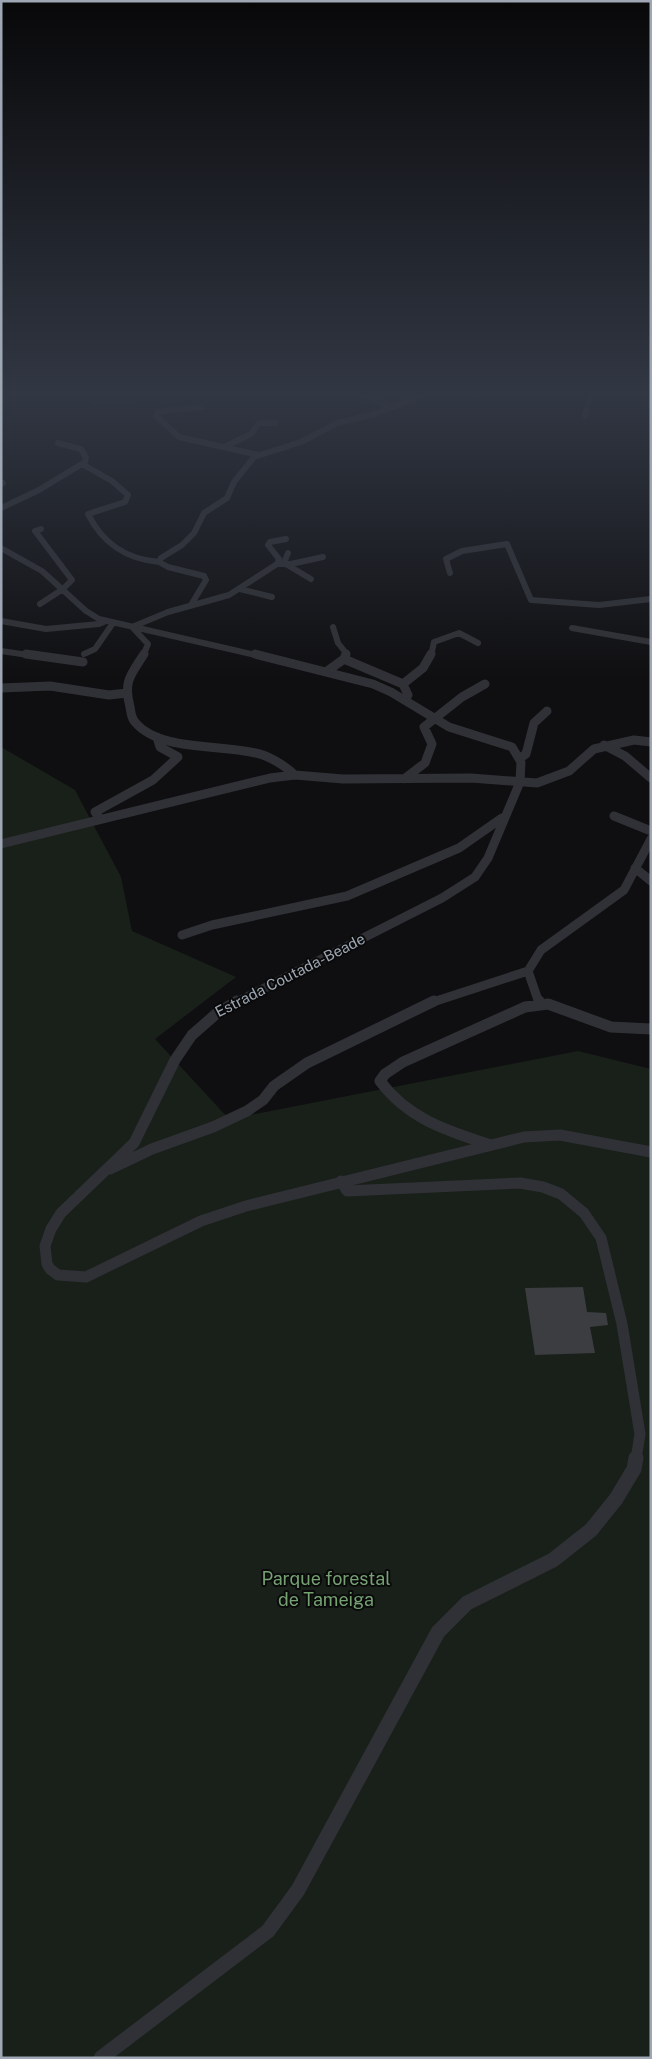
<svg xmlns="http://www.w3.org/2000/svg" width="652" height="2059" font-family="'Public Sans',sans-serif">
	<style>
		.green { fill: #192019 }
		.building { fill: #3b3d41 }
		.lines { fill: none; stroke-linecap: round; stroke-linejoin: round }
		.minor-far3 { stroke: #303136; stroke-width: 6 }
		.minor-far2 { stroke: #303136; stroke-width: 9 }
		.minor-far1 { stroke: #303136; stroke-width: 11 }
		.minor { stroke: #303136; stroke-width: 15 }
		.labels { text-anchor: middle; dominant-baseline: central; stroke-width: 4; stroke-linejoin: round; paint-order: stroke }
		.street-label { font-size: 15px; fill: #9ea7b3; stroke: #0a0a0b }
		.near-park-label { font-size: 18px; fill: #75a173; stroke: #0a0a0b }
	</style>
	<rect width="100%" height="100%" fill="#0f0f11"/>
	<path class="green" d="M1 391H222L141 394 133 403 96 410 86 393 1 399Z
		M1 747 75 790 121 877 132 931 236 977 155 1039 229 1119 578 1051 651 1069V2058H1Z"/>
	<path class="building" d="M583 1287 587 1312 606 1313 608 1325 590 1327 595 1353 535 1355 525 1288Z"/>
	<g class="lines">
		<path class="minor-far3" d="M353 391 390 407
			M467 391 483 396
			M202 407 163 411 158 412 156 416 179 437 258 455
			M585 416 590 395 588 391
			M224 447 251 434 259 423H275
			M82 464 112 481 128 495 125 502 88 514C103 544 126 559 159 562
			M1 484 3 483
			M1 508 39 490 85 462 86 458 81 449 58 443
			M1 548 42 571 86 611 99 619 260 656
			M288 553 284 563 311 579
			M277 564 279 559 268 545 270 542 286 539
			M450 573 446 559 462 551 507 544 531 600 599 605 651 599
			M240 589 272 597
			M40 604 63 589 72 580 35 531 41 529
			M191 605 206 580 204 576 168 567 159 562 161 558 182 545 194 533 204 513 227 498 234 482 254 457 301 442 337 423 375 414 431 391
			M1 621 46 629 99 624 106 621
			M333 627 338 643 346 653 345 656
			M572 628 651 642
			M1 651 35 656
			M84 654 95 649 113 623
			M143 656 148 644 132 627 168 612 229 595 277 564H291L323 557
			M431 656 434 642 459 633 478 643"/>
		<path class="minor-far2" d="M26 654 83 662
			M144 654C131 675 123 681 130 707 131 712 131 718 135 722 160 753 227 743 263 755 276 760 285 766 295 775
			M346 654 344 659 403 684
			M326 672 344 659
			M1 688 50 686 109 695 127 693
			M405 700 408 695 403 684 423 668 431 654
			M604 745 625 756 651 778
			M520 758 526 754 534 723 547 711
			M404 779 425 763 432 744 424 727 462 697 485 684
			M614 816 651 831
			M100 819 95 812 153 780 178 757 160 747 157 737
			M1 844 270 778 295 775 343 779 471 778 537 783 569 771 594 749 634 740 651 742
			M635 868 651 881
			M182 935 212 925 347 896 459 848 502 818
			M235 1003 442 898 475 877 488 858 520 782 521 762 512 747 449 727 391 692 373 684 255 654
			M430 1003 528 971
			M539 1003 528 971 541 950 624 890 651 839"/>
		<path class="minor-far1" d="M237 1001 216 1014 192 1035 175 1060 134 1143 61 1213 51 1229 45 1246 47 1264 50 1269 58 1275 86 1277 201 1221 246 1206 524 1137 560 1135 651 1152
			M539 1001 540 1004
			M491 1145C448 1131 408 1119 380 1081L385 1074 403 1062 525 1007 548 1004 611 1027 651 1029
			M110 1169 152 1149 213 1127 247 1111 263 1100 274 1086 307 1063 434 1001
			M341 1181 347 1191 520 1183 543 1187 561 1194 584 1213 601 1238 622 1324 640 1434 636 1459"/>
		<path class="minor" d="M101 2058 268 1931 298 1890 438 1632 467 1603 553 1560 591 1530 616 1499 634 1469 636 1458"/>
	</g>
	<linearGradient id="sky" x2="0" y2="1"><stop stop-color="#080809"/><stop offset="0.58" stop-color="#313743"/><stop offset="1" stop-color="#313743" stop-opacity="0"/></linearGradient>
	<rect width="652" height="679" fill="url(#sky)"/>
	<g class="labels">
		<g class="street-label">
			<text transform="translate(290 975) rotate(-27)">Estrada Coutada-Beade</text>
		</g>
		<g class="near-park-label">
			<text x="326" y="1578">Parque forestal<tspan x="326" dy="21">de Tameiga</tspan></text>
		</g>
	</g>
	<rect width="652" height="2059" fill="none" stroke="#9ea7b3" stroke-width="5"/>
</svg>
